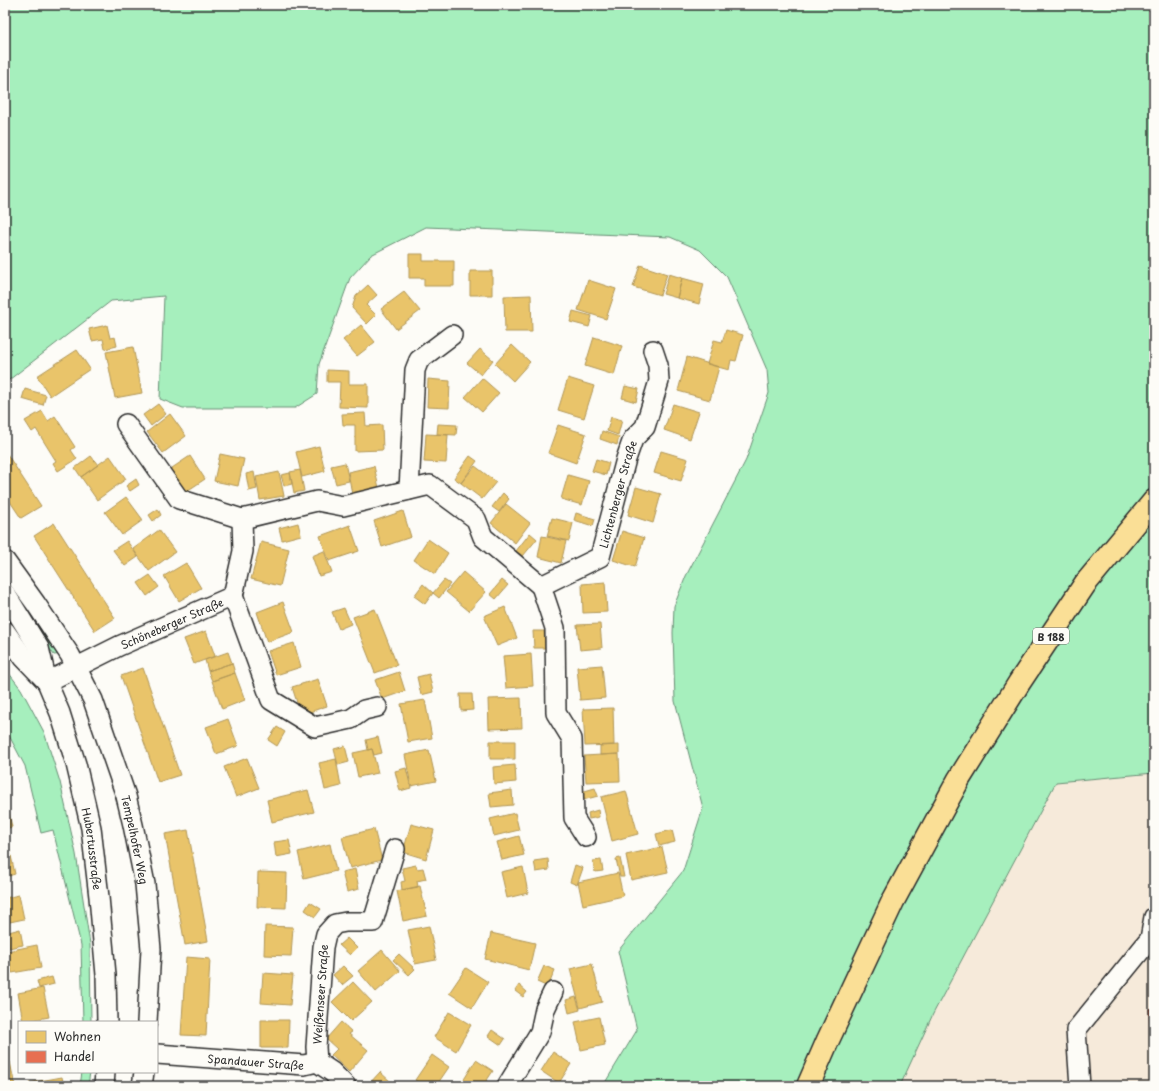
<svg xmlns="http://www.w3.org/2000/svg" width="1159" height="1091" font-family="'Playpen Sans',sans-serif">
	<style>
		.built { fill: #f6eada }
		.green { fill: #a6efbd; stroke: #688d74 }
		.homes { fill: #e9c46a; stroke: #b09657 }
		.shops { fill: #e76f51; stroke: #af5b46 }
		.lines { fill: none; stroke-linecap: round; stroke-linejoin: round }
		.minor-casing { stroke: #2b2b2b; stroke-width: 22 }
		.major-casing { stroke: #2b2b2b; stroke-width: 25 }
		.minor { stroke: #fdfcf7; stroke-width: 19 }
		.major { stroke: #fadf96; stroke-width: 22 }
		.labels { text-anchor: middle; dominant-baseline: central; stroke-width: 4; stroke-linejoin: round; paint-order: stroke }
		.shield { fill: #fdfcf7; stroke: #6a6a68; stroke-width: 1 }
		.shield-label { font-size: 10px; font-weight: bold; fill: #2b2b2b }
		.street-label { font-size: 11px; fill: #2b2b2b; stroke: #fdfcf7 }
	</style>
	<rect width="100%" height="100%" fill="#fdfcf7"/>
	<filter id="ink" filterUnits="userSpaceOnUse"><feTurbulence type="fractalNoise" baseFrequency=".025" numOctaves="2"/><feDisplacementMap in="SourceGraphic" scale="8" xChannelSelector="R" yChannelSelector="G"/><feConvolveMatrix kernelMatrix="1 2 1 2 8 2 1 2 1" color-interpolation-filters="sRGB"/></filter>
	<g filter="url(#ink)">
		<path class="built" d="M1154 773V1086H900L933 1014 1056 781Z"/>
		<path class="green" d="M5 5H1154V773L1056 782 933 1014 900 1086H603L637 1030 618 951 683 871 703 808 675 701 673 633 674 606 686 576 746 460 769 393 767 370 727 277 700 250 670 237 426 227 371 255 350 278 319 364 317 394 295 408H183L160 399 164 296 111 301 5 383Z
			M33 610 64 654 54 655 26 614Z
			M5 668 21 689 44 732 60 782 76 854 90 944 91 1022H83L81 945 53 830 41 833 25 766 5 728Z
			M82 1072H90L88 1086H80Z"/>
		<path class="homes" d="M409 254H423V261H454V286H424V278H409Z
			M640 265 667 274 660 295 633 287Z
			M470 271H492V295H470Z
			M669 274 682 278 677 298 663 294Z
			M682 278 704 284 699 304 677 298Z
			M588 280 616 289 606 319 578 310Z
			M368 285 377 295 366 305 376 315 367 324 352 308 356 296Z
			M404 292 420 311 396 329 381 309Z
			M531 295 532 332H505L504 296Z
			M573 311 592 316 589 327 570 322Z
			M107 325 110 338 115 337 117 346 105 349 103 339 92 341 89 329Z
			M361 325 375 342 357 356 343 340Z
			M726 330 743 335 736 361 731 360 729 370 707 364 714 340 722 342Z
			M594 337 622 346 614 375 585 366Z
			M512 345 530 362 513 381 495 364Z
			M133 347 142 393 115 398 106 352Z
			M480 349 493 360 481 375 467 363Z
			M77 350 90 369 50 396 37 376Z
			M687 357 719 367 710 400 678 391Z
			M327 370 349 371V384H368V408L339 407 340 382H327Z
			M482 378 499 393 482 412 465 397Z
			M568 378 594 386 584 418 558 410Z
			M428 379 450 381 449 408 427 407Z
			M625 386 639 389 636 402 622 398Z
			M25 389 46 395 43 405 22 399Z
			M158 404 166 414 151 426 143 415Z
			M673 404 699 412 690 439 664 430Z
			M42 411 48 421 55 416 75 447 71 450 77 459 58 471 53 463 56 461 36 429 32 432 25 421Z
			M365 413 366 426 382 425 383 450 355 451V425H343L342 414Z
			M170 414 186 436 163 453 147 432Z
			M611 417 622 420 618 435 607 431Z
			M438 424 457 425 456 435 437 434Z
			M558 425 586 434 576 463 548 453Z
			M602 431 619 437 617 445 600 439Z
			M426 434 448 435 446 463 424 462Z
			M319 446 325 471 302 477 296 452Z
			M5 451 41 506 21 518 5 494Z
			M661 451 688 459 681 481 654 473Z
			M220 454 244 459 238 486 214 481Z
			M91 456 98 465 81 477 75 468Z
			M110 456 126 479 97 500 81 477Z
			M190 456 205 479 184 493 169 470Z
			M470 456 477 461 461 483 454 478Z
			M596 459 609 463 606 475 592 471Z
			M345 463 349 481 336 484 331 466Z
			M374 466 379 488 352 494 348 472Z
			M475 466 496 482 482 499 461 483Z
			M300 470 304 491 294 493 290 472Z
			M254 472 257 489 249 491 246 474Z
			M279 472 284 496 260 500 256 477Z
			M290 473 292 484 284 486 281 475Z
			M568 475 589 481 582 505 561 499Z
			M136 479 139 485 130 491 126 486Z
			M636 487 661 494 653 523 628 515Z
			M503 493 509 499 499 512 492 507Z
			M126 497 143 520 122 535 105 512Z
			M506 504 530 523 515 543 491 523Z
			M158 509 161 515 153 521 149 515Z
			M403 511 411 537 382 547 374 521Z
			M576 513 595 519 593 526 574 520Z
			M552 518 573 523 569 541 547 536Z
			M54 523 115 618 95 631 34 536Z
			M298 523 301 535 282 540 279 528Z
			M350 525 359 551 329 561 320 536Z
			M159 530 175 552 149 571 133 549Z
			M622 531 644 538 635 567 613 560Z
			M530 533 537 539 523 556 516 551Z
			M542 536 566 541 561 563 538 557Z
			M428 539 448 553 435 574 414 560Z
			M127 541 138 557 125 566 113 550Z
			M261 542 289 549 280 586 251 579Z
			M324 551 332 572 319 576 312 556Z
			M186 563 201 588 179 601 164 576Z
			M463 572 486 592 469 611 446 592Z
			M150 575 159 587 147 596 138 583Z
			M444 580 450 584 439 598 433 593Z
			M502 580 508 585 496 599 490 594Z
			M605 582 607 612 583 613 582 584Z
			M423 584 433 593 425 604 414 596Z
			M283 602 294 632 267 642 257 612Z
			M505 607 517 638 497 646 484 616Z
			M344 608 351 624 339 629 332 612Z
			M375 609 397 665 375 673 353 617Z
			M600 624 602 648 580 650 577 625Z
			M206 631 215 656 194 664 184 639Z
			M533 631H544L545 648H534Z
			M294 643 301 667 276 675 268 651Z
			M228 652 232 663 208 671 205 660Z
			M531 654 533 686 506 688 503 656Z
			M232 663 235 673 212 681 208 671Z
			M602 665 605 698 580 700 577 667Z
			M143 668 180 775 158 782 121 676Z
			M399 672 405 691 382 699 375 680Z
			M235 673 245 700 222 709 212 681Z
			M429 674 433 692 421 695 417 677Z
			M318 679 327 706 301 715 292 687Z
			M460 694H472L473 710 461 711Z
			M521 698 522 728 489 729 488 699Z
			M425 700 432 738 408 742 401 704Z
			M613 708 614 745 585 746 583 709Z
			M228 719 238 746 216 754 206 727Z
			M277 727 285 732 277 746 268 740Z
			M378 737 382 753 374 755 372 749 368 750 366 740Z
			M490 741H515V759H490Z
			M619 745V754L600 755V746Z
			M345 746 349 762 338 765 334 749Z
			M372 749 378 773 358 777 353 753Z
			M429 750 436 781 411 786 405 755Z
			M619 754 620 781 586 782 584 756Z
			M247 758 259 788 236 797 224 767Z
			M336 759 341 786 325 790 319 763Z
			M515 765 516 782 494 784 493 767Z
			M406 768 411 788 400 791 395 771Z
			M595 788 598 796 583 800 581 792Z
			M308 790 314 812 272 822 267 800Z
			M512 790 513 805 491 807 489 793Z
			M626 791 638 834 612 841 601 797Z
			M5 802H6L12 827 5 829Z
			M598 810 599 817 589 819 588 813Z
			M515 813 519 830 494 836 490 819Z
			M411 824 434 830 426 859 403 852Z
			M374 829 382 860 350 868 342 837Z
			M188 830 208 941 185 945 165 834Z
			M672 830 675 842 659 846 656 834Z
			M519 836 524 855 502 860 497 842Z
			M289 840 292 854 276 857 274 842Z
			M330 844 336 871 304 879 298 852Z
			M662 847 668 872 631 880 626 855Z
			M10 851 15 874 5 877V852Z
			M620 858 624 877H620L616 859Z
			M548 859 549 870 536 872 534 861Z
			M601 860 603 871 595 872 593 861Z
			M416 865 417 869 423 868 426 879 417 881 418 887 402 890 401 882 405 881 402 868Z
			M575 865 583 868 577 885 570 882Z
			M523 867 528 893 507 898 501 872Z
			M355 869 359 889 347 892 342 872Z
			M258 872 287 873 286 908 257 907Z
			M618 873 623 896 583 905 578 882Z
			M420 886 427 916 403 921 397 891Z
			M19 895 24 919 5 923V898Z
			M310 902 321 909 315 917 305 910Z
			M265 926 293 927 291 956 264 955Z
			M429 926 436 960 415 964 408 930Z
			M20 929 23 945 9 948 5 933Z
			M491 933 535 943 529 970 485 959Z
			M347 938 357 948 350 955 339 945Z
			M37 945 41 968 12 973 7 951Z
			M382 950 400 971 376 992 358 971Z
			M399 954 415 969 409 975 393 960Z
			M186 957 210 959 206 1036 181 1035Z
			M592 964 602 1002 580 1008 570 969Z
			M343 966 353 976 342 985 333 975Z
			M544 966 555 970 548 987 537 982Z
			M466 968 488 982 472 1008 449 993Z
			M263 973 293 975 290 1005 261 1003Z
			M52 977 54 984 39 988 37 981Z
			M353 982 372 1002 351 1021 332 1002Z
			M519 985 527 992 523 997 515 991Z
			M43 988 49 1017 23 1022 18 993Z
			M576 997 580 1010 569 1013 566 1000Z
			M449 1012 471 1025 456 1051 434 1037Z
			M599 1017 605 1045 581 1050 575 1022Z
			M261 1020H289L288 1048H261Z
			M341 1022 352 1032 349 1034 368 1050 349 1072 331 1055 337 1049 326 1039Z
			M492 1030 505 1039 501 1045 488 1036Z
			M553 1052 571 1064 559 1083 541 1071Z
			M432 1055 449 1067 436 1086H424L415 1080Z
			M476 1060 493 1071 483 1086H470L463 1081Z
			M10 1062 15 1086H5V1063Z
			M380 1072 391 1082 388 1086H369L368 1085Z
			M62 1077 64 1086H30L29 1083Z
			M174 1083 198 1086H174Z"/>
		<path class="shops" d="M1154 1008V1034H1151L1149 1009Z"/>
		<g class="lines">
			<defs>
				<g id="minor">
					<path d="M126 424 179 499 242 519"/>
					<path d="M409 490 415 370 419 360 452 335"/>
					<path d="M242 519 317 501 343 506 430 485 476 519 483 537 541 586"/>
					<path id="s1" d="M5 561 36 604 70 655 93 700 126 796 133 825 145 884 151 949 147 1022"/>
					<path id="s2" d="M541 586 600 557 626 459 633 439 645 427 659 381 658 365 653 350"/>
					<path d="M541 586 555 628 556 713 572 739 574 818 586 837"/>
					<path id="s3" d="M5 593 39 648 47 682 60 713 76 764 91 828 99 897 106 975 107 1022"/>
					<path d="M233 596 271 700 315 727 351 719 364 710 377 707"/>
					<path d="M5 631 24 658 47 682"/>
					<path id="s4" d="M47 682 119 646 233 596 243 551 242 519"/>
					<path id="s5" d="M157 1054 304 1065 317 1062 332 1072 346 1086"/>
					<path id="s6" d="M317 1062 316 1047 323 947 326 934 335 924 346 922H373L395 849"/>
					<path d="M104 1086 105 1072"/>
					<path d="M142 1086 144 1072"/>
					<path d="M507 1086 540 1032 545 1009 553 992"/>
					<path d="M1080 1086 1076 1030 1150 939 1154 917"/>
				</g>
				<path id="major" d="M808 1086 828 1040 893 901 959 779 1019 683 1085 584 1154 501"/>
			</defs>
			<use href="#minor" class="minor-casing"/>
			<use href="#major" class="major-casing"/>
			<use href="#minor" class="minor"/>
			<use href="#major" class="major"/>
		</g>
	</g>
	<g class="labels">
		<rect class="shield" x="1033" y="628" width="36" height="16" rx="3"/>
		<g class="shield-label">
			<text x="1051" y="636">B 188</text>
		</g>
		<g class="street-label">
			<text stroke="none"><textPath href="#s2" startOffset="131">Lichtenberger Straße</textPath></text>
			<text stroke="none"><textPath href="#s4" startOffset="138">Schöneberger Straße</textPath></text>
			<text stroke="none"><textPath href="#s1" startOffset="311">Tempelhofer Weg</textPath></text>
			<text stroke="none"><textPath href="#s3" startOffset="273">Hubertusstraße</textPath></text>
			<text stroke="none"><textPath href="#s6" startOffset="68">Weißenseer Straße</textPath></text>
			<text stroke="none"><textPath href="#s5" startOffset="99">Spandauer Straße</textPath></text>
		</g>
	</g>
	<rect width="1159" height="1091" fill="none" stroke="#fdfcf7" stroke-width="20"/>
	<rect x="10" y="10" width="1139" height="1071" fill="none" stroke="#2b2b2b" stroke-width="1.5" filter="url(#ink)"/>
	<rect x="18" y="1021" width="140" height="52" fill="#fdfcf7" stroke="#a9a8a5"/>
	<rect x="26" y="1031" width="20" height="12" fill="#e9c46a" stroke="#a9a8a5"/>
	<text x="54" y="1041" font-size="12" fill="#2b2b2b">Wohnen</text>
	<rect x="26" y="1051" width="20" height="12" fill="#e76f51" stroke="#a9a8a5"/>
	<text x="54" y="1061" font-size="12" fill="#2b2b2b">Handel</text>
</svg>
